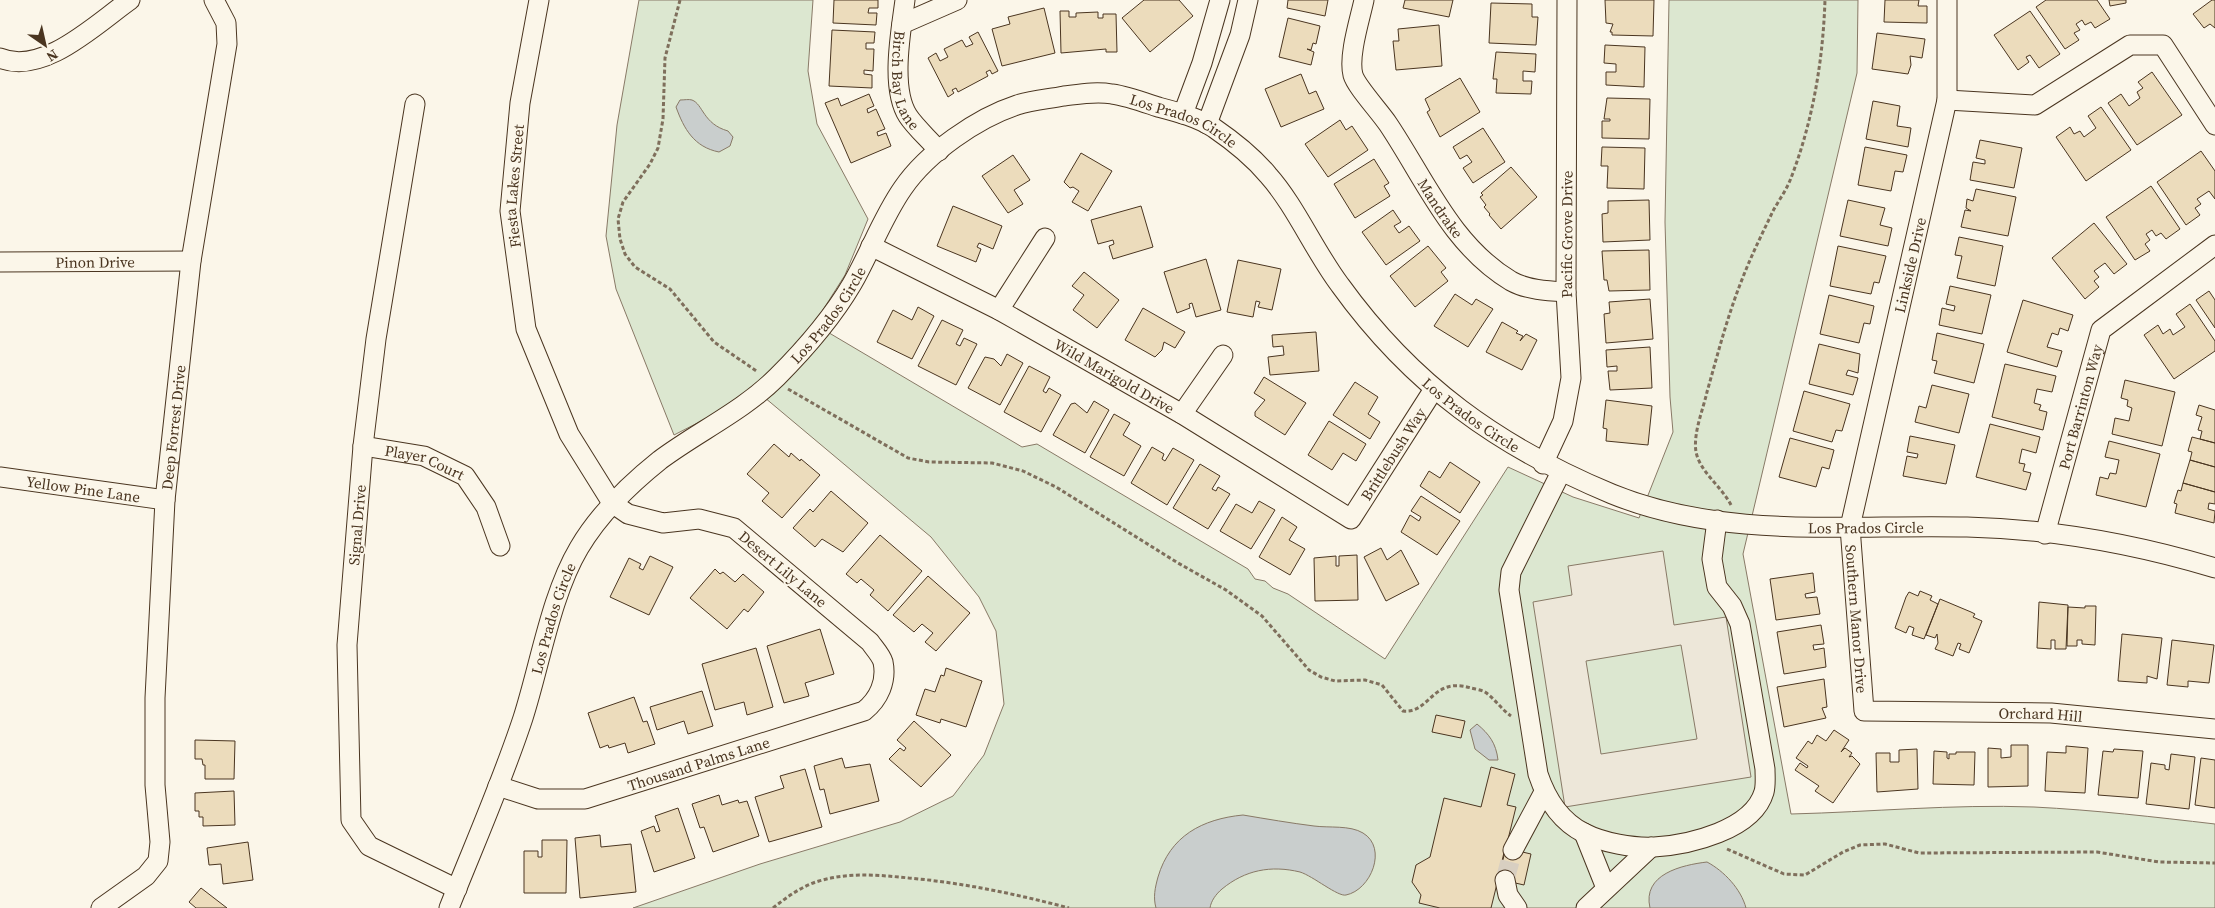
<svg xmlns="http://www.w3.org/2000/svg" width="2215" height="908" font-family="'Source Serif 4',serif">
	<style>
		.green { fill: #dce7d0; stroke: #887966 }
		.parking { fill: #ede7d9; stroke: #887966; fill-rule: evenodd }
		.water { fill: #c9cecd; stroke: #887966 }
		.building { fill: #ecdcbc; stroke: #4a3520 }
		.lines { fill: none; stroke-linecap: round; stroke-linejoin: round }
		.minor-tunnel { stroke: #d8cfc1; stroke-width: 19; stroke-dasharray: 19 9; stroke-linecap: butt }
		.minor-casing { stroke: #4a3520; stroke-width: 21 }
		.path { stroke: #7f6f5c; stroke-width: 3; stroke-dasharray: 4 2.5; stroke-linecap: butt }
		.minor { stroke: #fbf6e9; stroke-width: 19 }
		.labels { text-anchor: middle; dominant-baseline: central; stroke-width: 4; stroke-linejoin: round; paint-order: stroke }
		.street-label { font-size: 15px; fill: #4a3520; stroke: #fbf6e9 }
	</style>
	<rect width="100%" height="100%" fill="#fbf6e9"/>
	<path class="green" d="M639 0H813L808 71 817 124 868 219 845 275 814 324 1022 447 1037 444 1248 569 1255 579 1265 581 1273 588 1288 594 1385 659 1508 467 1573 497 1639 518 1673 432 1670 397 1665 222 1669 0H1858L1857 73 1743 554 1791 814C1872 812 1952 804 2034 807 2094 810 2155 817 2215 824V908H633L760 864 900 822 953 796 984 755 1004 704 996 631 979 597 931 537 752 387 713 415 674 435 616 289 606 236 617 125Z"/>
	<path class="parking" d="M1663 551 1674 625 1726 617 1751 777 1565 807 1533 602 1572 595 1568 566ZM1681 645 1697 739 1601 754 1586 661Z"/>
	<path class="water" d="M680 100C684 100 689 99 692 100 703 104 703 124 728 131L733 137 730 146 719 152C694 147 684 129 676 107Z
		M1477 724C1489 734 1496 743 1498 760H1489L1475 749 1470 730Z
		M1243 815C1267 819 1290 823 1314 826 1329 828 1350 825 1363 833 1388 848 1371 890 1346 895 1338 897 1313 876 1300 872 1271 865 1245 870 1222 889 1216 894 1211 901 1210 908H1156C1153 897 1155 888 1158 877 1170 836 1202 819 1243 815Z
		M1707 862C1724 871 1741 889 1746 908H1650C1642 874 1682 865 1707 862Z"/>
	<path class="building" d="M834 0H878V8H869L868 13H877L876 25 833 23Z
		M1144 0H1179L1193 16 1150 52 1122 18Z
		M1288 0H1328L1325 16 1287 8Z
		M1405 0H1453L1449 17 1403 8Z
		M1605 0H1654L1653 36 1612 35V32H1610L1613 24 1606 23Z
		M1885 0H1919L1918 6H1927V23L1884 22Z
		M2046 0H2097L2110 19 2095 28 2091 22 2085 25 2082 20 2076 24 2080 30 2074 33 2079 40 2065 49 2036 7Z
		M2109 0H2126V3L2110 6Z
		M2212 0H2215V28L2210 24 2204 28 2193 14Z
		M1491 3 1532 4V17H1538L1536 45 1489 43Z
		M1044 8 1055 53 1002 66 992 29 1010 24 1008 17Z
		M1060 11H1069V17H1076V13L1098 12V18H1103V14H1116L1117 52H1106V49L1061 53Z
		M2030 11 2060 54 2039 68 2030 55 2026 57 2029 62 2018 70 1994 35Z
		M1288 18 1320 26 1316 44 1313 43 1311 50 1307 49 1314 52 1311 65 1279 57Z
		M1439 25 1442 66 1396 70 1393 41H1399L1398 29Z
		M832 30 875 32 874 43H866V49H874L873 71 864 70V74L872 75V88L829 86Z
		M978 32 998 71 992 74 990 70 986 72 988 76 958 92 956 88 952 90 954 93 948 97 928 58 936 53 940 61 948 57 944 49 962 40 966 47 973 44 969 37Z
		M1877 33 1925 39 1922 58 1910 56 1911 65 1908 74 1872 69Z
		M1605 45 1645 47 1644 87 1606 85V72H1616V64L1604 63Z
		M1496 52 1536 54 1535 72 1523 71V81H1532L1531 94 1496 93 1497 79H1493Z
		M2152 72 2182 115 2137 145 2108 103 2121 94 2129 106 2140 98 2137 92 2143 88 2138 82Z
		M1301 74 1309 94 1316 91 1324 109 1281 127 1265 89Z
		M1460 78 1480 112 1440 137 1427 112 1430 110 1425 99Z
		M869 94 874 106 867 109 868 113 876 109 885 129 877 132 878 136 886 133 891 146 851 163 825 103 838 98 841 106Z
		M1607 98 1650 99 1649 139 1602 138V121H1610V119H1604Z
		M1873 101 1900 106 1897 126 1911 128 1908 147 1866 139Z
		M2101 107 2131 150 2086 181 2056 137 2070 127 2074 134 2080 131 2084 137 2096 128 2088 116Z
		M1340 120 1346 130 1352 126 1368 150 1328 177 1305 144Z
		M1483 128 1505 162 1473 183 1463 168 1472 162 1467 155 1460 159 1453 147Z
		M1980 140 2022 148 2014 188 1970 180 1973 162 1985 164V160L1976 158Z
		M1602 147 1645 148 1644 189 1607 188 1608 166H1601Z
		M1865 147 1907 155 1903 172 1895 171 1891 191 1858 185Z
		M2201 151 2215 171V199L2209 191 2197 199 2201 204 2195 208 2200 215 2186 225 2157 182Z
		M1081 153 1112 171 1088 211 1072 202 1079 191 1073 187 1070 188 1064 182Z
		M1013 155 1030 180 1014 190 1023 204 1008 213 982 176Z
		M1374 159 1389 183 1384 186 1390 196 1355 218 1334 184Z
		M1511 167 1537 197 1501 229 1489 215 1490 214 1484 207 1486 205 1480 197 1483 195 1481 193Z
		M2151 186 2180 229 2166 239 2161 233 2156 236 2152 230 2146 234 2150 240 2145 244 2150 251 2135 260 2106 217Z
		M1976 189 2016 197 2008 236 1961 227 1965 210 1971 211 1966 208 1967 199 1973 201Z
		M1649 200 1650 240 1603 242 1602 214 1608 213V201Z
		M1848 200 1885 208 1880 225 1892 228 1888 246 1840 236Z
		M953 206 1002 226 993 249 979 243 977 247 981 249 976 262 937 246Z
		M1141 206 1153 247 1113 259 1109 246 1114 244 1113 240 1098 244 1091 220Z
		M1393 210 1401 222 1394 226 1399 233 1409 226 1420 241 1386 265 1362 232Z
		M2094 223 2127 264 2114 274 2105 263 2094 271 2099 277 2094 281 2099 287 2085 299 2052 258Z
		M1959 237 2003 246 1995 286 1957 278 1962 256 1955 255Z
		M1428 246 1446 268 1441 272 1448 281 1415 307 1390 276Z
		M1838 246 1886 256 1879 283 1874 282 1871 294 1830 286Z
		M1649 250 1650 290 1609 291 1607 280H1604L1602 251Z
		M1206 259 1221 310 1196 317 1192 303 1189 304 1190 308 1177 313 1164 272Z
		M1238 260 1281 269 1272 310 1258 307 1260 302 1256 301 1253 317 1227 312Z
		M1084 272 1119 300 1097 328 1073 310 1084 295 1072 286Z
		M1950 286 1991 295 1982 334 1939 325 1942 308 1954 311 1955 306 1946 304Z
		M2209 291 2215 300V328L2196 300Z
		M1455 294 1472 305 1476 299 1493 309 1468 347 1434 326Z
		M1829 295 1874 306 1870 324 1864 323 1859 343 1820 334Z
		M1650 299 1653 339 1606 343 1604 314 1610 313 1609 302Z
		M2023 300 2073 315 2068 331 2060 328 2058 335 2052 333 2047 347 2062 351 2057 367 2007 352Z
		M2190 304 2215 341V351L2174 379 2144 335 2158 325 2163 334 2170 329 2173 335 2185 327 2176 314Z
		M918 307 934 316 912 359 877 342 893 310 912 320Z
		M1143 308 1185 332 1175 348 1164 342 1162 350 1155 357 1125 340Z
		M942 320 963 330 956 344 960 346 964 338 977 344 956 385 918 366Z
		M1502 322 1518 331 1516 333 1523 336 1520 341 1526 334 1537 340 1522 370 1486 352Z
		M1316 332 1319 371 1270 375 1268 357 1284 355 1283 346 1273 347 1272 335Z
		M1937 333 1984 344 1974 383 1934 373 1937 361 1932 360Z
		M1819 344 1860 354 1858 373 1848 370 1846 375 1858 378 1853 395 1809 384Z
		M1650 347 1652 388 1610 390 1608 371H1617V366L1607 367 1606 350Z
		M1007 354 1023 363 1000 405 968 388 985 357 994 359 1001 366Z
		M2005 364 2056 376 2052 392 2037 389 2034 403 2041 405 2039 410 2047 412 2043 430 1992 417Z
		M1029 366 1050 377 1043 391 1046 393 1049 388 1061 395 1041 432 1004 412Z
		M1264 377 1306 403 1285 435 1255 416V412L1265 400 1254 393Z
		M2125 380 2175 392 2162 446 2112 434 2115 418 2129 421 2132 408 2127 406 2128 400 2121 398Z
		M1355 382 1378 397 1368 414 1380 422 1370 439 1333 415Z
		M1932 385 1969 394 1959 433 1915 422 1919 406 1926 408Z
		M1804 391 1850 404 1842 431 1836 430 1832 442 1793 431Z
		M1606 400 1652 406 1648 445 1606 441 1607 429 1603 428Z
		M1094 401 1109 410 1085 453 1053 435 1071 404 1075 403 1087 413Z
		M2199 405 2215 410V443L2200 439 2202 431 2198 430 2202 417 2196 415Z
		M1114 414 1130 423 1123 435 1141 446 1124 476 1090 457Z
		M1329 421 1366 444 1356 461 1343 453 1332 470 1308 455Z
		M1990 424 2040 437 2036 453 2022 449 2019 463 2025 464 2023 471 2031 473 2026 490 1976 477Z
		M1910 436 1955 445 1946 484 1903 476 1907 456 1917 458 1918 454 1907 452Z
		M2192 437 2215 443V467L2190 460 2192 452 2188 451Z
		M1790 438 1834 450 1829 469 1822 467 1816 487 1779 477Z
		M2109 441 2160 454 2146 507 2096 495 2100 477 2108 479 2110 473 2116 474 2119 460 2105 457Z
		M774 444 789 457 791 453 800 461 801 459 820 475 782 518 762 501 769 493 747 474Z
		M1152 447 1164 454 1162 459 1165 461 1173 448 1194 460 1167 505 1131 483Z
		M2190 460 2215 467V492L2183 483Z
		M1450 462 1480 482 1460 513 1420 486 1429 471 1440 478Z
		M1200 464 1220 476 1212 489 1216 491 1218 487 1230 494 1208 529 1173 508Z
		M2183 483 2215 492V504L2209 503 2208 509 2215 511 2214 523 2175 513 2177 504 2174 503 2178 490 2181 491Z
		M831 491 868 523 843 552 822 539 815 547 793 528 810 509 813 512Z
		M1421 496 1460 521 1437 555 1401 532 1410 515 1419 521 1421 517 1411 511Z
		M1259 501 1275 510 1251 549 1220 531 1236 504 1252 513Z
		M1282 517 1297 527 1289 540 1305 549 1290 575 1259 557Z
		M880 535 922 571 888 611 870 595 874 590 861 579 857 583 846 574Z
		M1381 548 1387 560 1401 550 1419 584 1386 601 1364 557Z
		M1357 555 1358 600 1315 601 1314 558 1336 556V566H1339V556Z
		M650 556 673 567 649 615 610 597 629 558 641 564 639 568 643 570Z
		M715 569 720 574 723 572 735 582 743 574 764 592 748 612 744 609 727 629 690 598Z
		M1813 573 1815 592 1805 594 1806 598 1817 597 1820 614 1776 620 1770 579Z
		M928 576 970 613 936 651 925 642 933 633 922 624 914 632 893 615Z
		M1920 591 1932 596 1930 600 1938 604 1924 639 1912 635 1914 628 1909 626 1906 633 1895 628 1906 597 1909 592 1918 596Z
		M1940 599 1971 612 1975 614 1973 617 1982 621 1969 653 1959 649 1961 644 1958 643 1953 656 1935 649 1938 643 1937 634 1935 638 1926 635Z
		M2039 602 2068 605 2066 649H2055V640H2051V649L2037 648Z
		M2085 606H2096L2095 645 2082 644V640H2077V646H2067L2068 607 2085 608Z
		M1821 625 1824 644 1813 645 1814 650 1824 648 1826 667 1784 674 1777 632Z
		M820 629 834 674 805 683 809 696 784 703 767 646Z
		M2122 634 2162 638 2157 679 2147 676V683L2118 681Z
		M2172 640 2214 645 2209 683 2188 681V687L2167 685Z
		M756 648 773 707 747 715 744 702 715 710 702 664Z
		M946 668 982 681 966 727 941 719 940 723 916 715 925 689 935 692 941 675 944 676Z
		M1824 679 1827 707 1822 708 1826 718 1784 727 1777 687Z
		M702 691 713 726 688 734 684 721 657 730 650 707Z
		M634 697 643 722 647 721 655 744 628 753 625 743 609 748 608 745 600 748 588 713Z
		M1436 715 1465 721 1461 738 1432 732Z
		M914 721 951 755 921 787 889 759 900 748 904 751 906 748 897 740Z
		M1834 730 1849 740 1841 752 1845 748 1852 753 1849 757 1852 756 1860 764 1833 803 1815 791 1819 786 1795 770 1800 763 1807 768 1808 766 1796 758 1808 741 1812 744 1817 735 1826 741Z
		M195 740 235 741 234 779H205V765H203L202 759H195Z
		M2011 745H2028V786L1988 787V748L2001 749V758L2011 757Z
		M2066 746 2088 748 2085 793 2045 791 2047 752 2066 753Z
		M1917 749 1918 789 1877 792 1876 753H1890V762H1899V750Z
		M2114 749 2143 751 2138 798 2098 795 2103 751 2113 752Z
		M1934 751 1947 752V758L1949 759V754H1956V752H1975L1974 785 1933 784Z
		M2171 754 2195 757 2189 809 2146 804 2151 763 2165 765V769L2169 770Z
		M842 758 845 768 870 764 879 801 830 814 824 789 820 790 814 766Z
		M2201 758 2215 760V808L2195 805Z
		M1491 767 1515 774 1507 805 1516 807 1491 908H1440L1419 903 1421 895 1412 882 1416 865 1430 857 1444 798 1481 807Z
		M805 769 822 827 769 842 755 797 784 788 780 776Z
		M234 791 235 825 203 826V817H199V811H195V793Z
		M719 795 722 805 738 800 739 803 747 801 759 836 713 852 704 827 700 828 692 804Z
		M678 808 695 858 654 872 641 831 654 826 656 832 660 831 655 816Z
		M600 835 601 847 631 844 636 892 580 898 575 838Z
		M542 840H567L566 893H524V851H538V857H542Z
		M248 842 253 880 223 884 221 864 209 865 207 848Z
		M1505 848 1531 854 1524 885 1498 879Z
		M201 888 227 908H196L189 902Z"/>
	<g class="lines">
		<path class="minor-tunnel" d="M1505 880 1513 850"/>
		<defs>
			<g id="minor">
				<path id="s1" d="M905 0C901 31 890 88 908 116 916 128 929 139 939 151"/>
				<path id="s2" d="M1364 0C1360 19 1348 56 1353 75 1356 86 1380 112 1388 124 1425 179 1451 245 1511 281 1527 290 1548 291 1566 292"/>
				<path id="s3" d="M1947 0V100L1850 527 1864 711 2051 713 2215 729"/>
				<path d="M902 24 957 0"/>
				<path d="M0 58C43 76 96 24 130 0"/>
				<path d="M1947 100 2035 105 2130 45H2163L2215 125"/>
				<path d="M415 104 376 339 363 446 347 645 351 820 369 846 457 889"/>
				<path d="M1183 114 1202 63 1220 0"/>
				<path d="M1207 124 1240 35 1248 0"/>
				<path id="s4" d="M871 246 999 310 1182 414 1351 519 1434 389"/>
				<path id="s5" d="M0 262 191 261"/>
				<path d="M999 310 1045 238"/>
				<path d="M1182 414 1223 355"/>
				<path id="s6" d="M363 446 424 456 465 476 486 507 500 546"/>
				<path id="s7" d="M1543 464 1563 421 1571 378 1566 292 1567 0"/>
				<path d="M1561 472 1511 572 1509 590 1538 774C1546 798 1560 821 1584 833 1603 843 1633 848 1654 847 1689 845 1753 830 1764 792 1766 785 1765 776 1765 769L1740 624 1732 606 1717 587 1712 559 1717 520"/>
				<path id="s8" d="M0 477 165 500"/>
				<path id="s9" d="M2045 534 2101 330 2215 245"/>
				<path id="s10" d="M498 786 538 799H585L864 711C879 699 887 681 883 662 881 655 874 648 870 642L734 528 699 519 663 523 628 514 612 503 569 434 526 329 510 211 520 103 539 0"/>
				<path d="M1584 833 1606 888"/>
				<path d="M1513 850 1544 792"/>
				<path d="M1505 880 1508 895 1517 908"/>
				<path id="s11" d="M101 908 146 876 158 861 160 842 155 785V698L165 500 191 261 227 44 226 23 214 0"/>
				<path id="s12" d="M449 908C474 845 502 782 523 718 540 665 551 595 579 548 599 514 630 484 660 460 699 431 743 411 777 377 805 349 832 318 852 284 870 253 882 218 903 188 927 153 977 118 1017 105 1032 100 1049 99 1064 96 1080 94 1096 91 1112 94 1127 96 1143 102 1158 107 1177 112 1197 117 1214 128 1233 141 1253 157 1268 175 1295 205 1315 252 1340 285 1412 385 1499 447 1612 494 1725 540 1849 524 1967 527 2051 529 2135 544 2215 568"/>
				<path d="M1586 908 1651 847"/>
			</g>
		</defs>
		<use href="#minor" class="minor-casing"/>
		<path class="path" d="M680 0 665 58 663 119 658 148 650 164 623 202 618 219 620 239 625 254 635 267 670 289 714 342 758 372
			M788 389 908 458 929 462 992 463 1023 471 1056 487 1178 563 1226 590 1262 616 1309 670 1321 677 1335 681 1365 680 1382 685 1403 711C1430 714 1432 676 1471 688 1475 689 1482 690 1485 692 1495 699 1501 709 1511 716
			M1731 505C1722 487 1700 472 1696 452 1693 433 1703 410 1707 392 1718 353 1728 314 1743 277 1752 254 1763 232 1773 211 1779 200 1787 189 1791 178 1813 121 1823 60 1825 0
			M1727 849 1784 874 1805 875 1843 852 1860 845 1885 844 1919 853 2097 852 2159 862 2215 863
			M773 908C787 897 802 886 819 881 849 872 879 875 909 878 964 883 1016 894 1069 908"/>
		<use href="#minor" class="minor"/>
	</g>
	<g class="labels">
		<g class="street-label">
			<text stroke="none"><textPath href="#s1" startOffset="82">Birch Bay Lane</textPath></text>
			<text stroke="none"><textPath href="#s12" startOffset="1192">Los Prados Circle</textPath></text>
			<text stroke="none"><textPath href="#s10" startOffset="1105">Fiesta Lakes Street</textPath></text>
			<text stroke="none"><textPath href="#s2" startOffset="236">Mandrake</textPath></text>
			<text stroke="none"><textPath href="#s7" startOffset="235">Pacific Grove Drive</textPath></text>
			<text stroke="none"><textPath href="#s5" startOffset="95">Pinon Drive</textPath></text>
			<text transform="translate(1910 265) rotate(-77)">Linkside Drive</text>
			<text stroke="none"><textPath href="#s12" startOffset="728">Los Prados Circle</textPath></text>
			<text stroke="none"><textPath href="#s4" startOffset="276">Wild Marigold Drive</textPath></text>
			<text stroke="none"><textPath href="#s9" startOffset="132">Port Barrinton Way</textPath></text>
			<text stroke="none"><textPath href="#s12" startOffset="1612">Los Prados Circle</textPath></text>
			<text stroke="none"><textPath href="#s11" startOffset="509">Deep Forrest Drive</textPath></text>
			<text stroke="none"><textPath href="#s4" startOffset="630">Brittlebush Way</textPath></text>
			<text stroke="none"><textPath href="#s6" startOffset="64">Player Court</textPath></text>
			<text stroke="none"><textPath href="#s8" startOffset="84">Yellow Pine Lane</textPath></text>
			<text transform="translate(357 525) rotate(-85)">Signal Drive</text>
			<text stroke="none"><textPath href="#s12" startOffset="2032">Los Prados Circle</textPath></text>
			<text transform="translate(783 569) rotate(40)">Desert Lily Lane</text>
			<text stroke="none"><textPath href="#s12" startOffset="308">Los Prados Circle</textPath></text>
			<text stroke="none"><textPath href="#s3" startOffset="630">Southern Manor Drive</textPath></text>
			<text stroke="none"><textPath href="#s3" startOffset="899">Orchard Hill</textPath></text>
			<text stroke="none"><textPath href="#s10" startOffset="208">Thousand Palms Lane</textPath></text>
		</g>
	</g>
	<g transform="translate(45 45) rotate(146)" stroke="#fbf6e9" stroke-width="4" paint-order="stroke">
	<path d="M0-4L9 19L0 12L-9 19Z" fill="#4a3520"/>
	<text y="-8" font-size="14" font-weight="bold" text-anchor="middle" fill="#4a3520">N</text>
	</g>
</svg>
